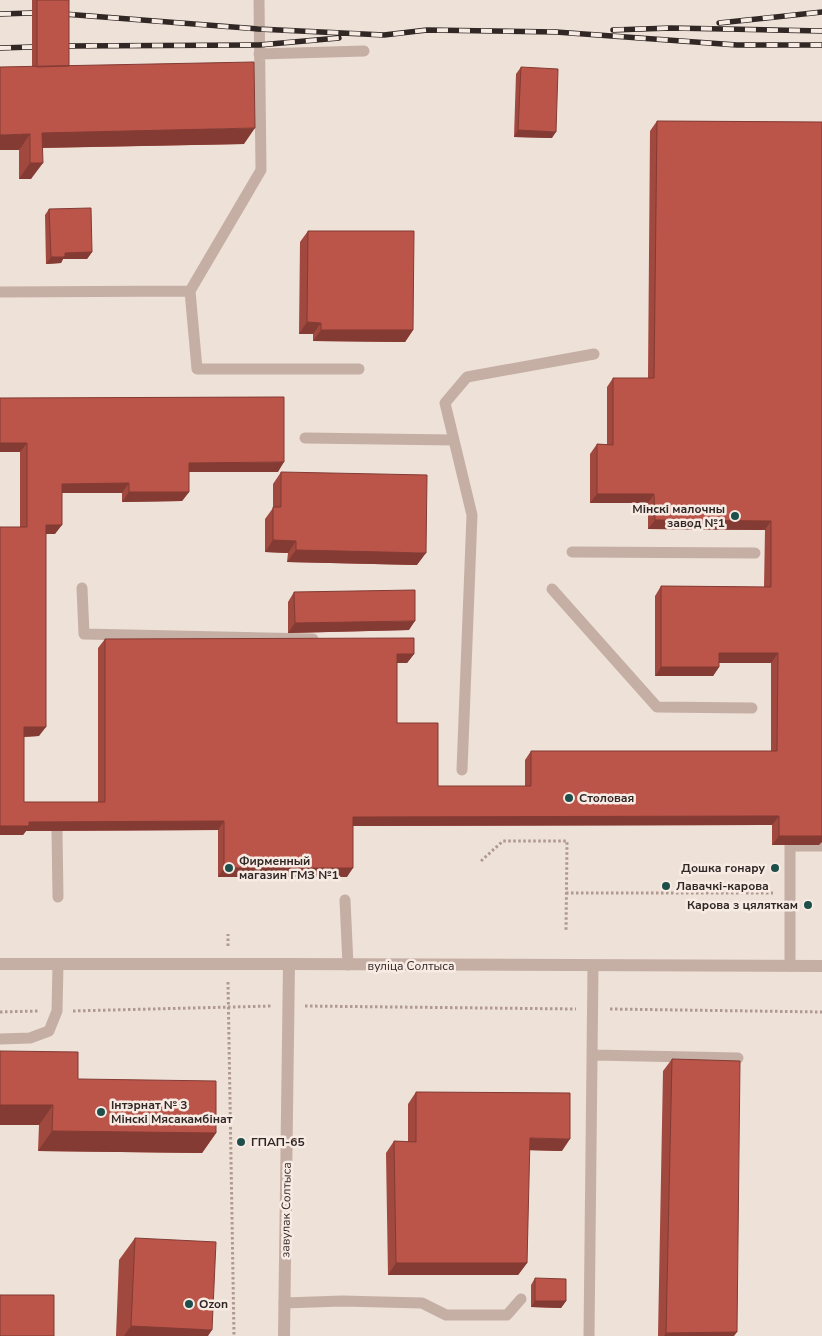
<svg xmlns="http://www.w3.org/2000/svg" width="822" height="1336" font-family="'Nunito Sans',sans-serif">
	<style>
		.lines { fill: none; stroke-linecap: round; stroke-linejoin: round }
		.path { stroke: #b09990; stroke-width: 3; stroke-dasharray: 2.5 2.5; stroke-linecap: butt }
		.service { stroke: #c5afa5; stroke-width: 11 }
		.minor { stroke: #c5afa5; stroke-width: 12 }
		.tertiary { stroke: #c5afa5; stroke-width: 12 }
		.rail-casing { stroke: #312826; stroke-width: 5.5 }
		.rail { stroke: #f7ebe4; stroke-width: 4; stroke-dasharray: 11; stroke-linecap: butt }
		.wall { fill: #a1483f }
		.shaded-wall { fill: #833b33 }
		.building { fill: #bb5449; stroke: #833b33 }
		.poi-dot { fill: #1f4f4b; stroke: #f7ebe4; stroke-width: 2 }
		.labels { text-anchor: middle; dominant-baseline: central; stroke-width: 5; stroke-linejoin: round; paint-order: stroke }
		.poi-label { font-size: 12px; font-weight: bold; fill: #312826; stroke: #f7ebe4; text-anchor: start }
		.street-label { font-size: 12px; fill: #312826; stroke: #f7ebe4 }
	</style>
	<rect width="100%" height="100%" fill="#eee1d8"/>
	<g class="lines">
		<path class="path" d="M481 861 503 841H567L566 932
			M566 893H773
			M228 946V934
			M228 982 234 1336
			M305 1006 576 1009
			M610 1009 822 1012
			M73 1011 271 1006
			M0 1012 39 1011"/>
		<path class="service" d="M259 0 261 170 190 291 197 369H359
			M259 54 364 51
			M0 292 190 291
			M305 438 454 440
			M572 552 755 553
			M82 588 84 634 313 639
			M552 589 657 707 752 708
			M462 770 472 515 445 403 467 377 594 354
			M57 831 58 897
			M345 900 348 965
			M790 966V846H822
			M0 1039 30 1038 49 1031 57 1011 58 964
			M593 1055 738 1058
			M284 1303 342 1301 422 1303 446 1315H507L521 1299
			M589 1336 593 966"/>
		<path class="minor" d="M289 964 822 966"/>
		<path class="tertiary" d="M0 964H289L284 1336"/>
		<defs>
			<path id="rail" d="M0 14 32 13
				M64 14 258 29 384 35 427 30 556 32 737 45H822
				M719 23 822 12
				M613 30 671 28 822 31
				M64 46 259 45 339 38
				M0 48 32 47"/>
		</defs>
		<use href="#rail" class="rail-casing"/>
		<use href="#rail" class="rail"/>
	</g>
	<path class="wall" d="M32 0H69V66L244 144 42 148 31 179H19V150L32 67Z
		M521 67 552 138 514 137 516 74Z
		M657 121 822 122 819 845H772V825L353 826 347 877H218V830L26 831 23 835H0V527H20V452H0V398L278 472H189V492L182 501 122 502V493H62L55 534H46L39 736 24 737V802H98V648L105 639 414 654 407 663H397V723L438 786H525V760L531 751H771V663H719V667L713 676H655V596L661 586 764 587 765 530 648 529V503H590V454L597 444H607V387L613 378H648L650 131Z
		M49 209 92 252 87 259H63L61 263 46 264 45 215Z
		M308 231 413 330 405 342 313 341V334H299L300 242Z
		M281 472 417 565 287 562 288 553 265 552V519L273 508V484Z
		M294 592 409 630 288 633V602Z
		M672 1059 734 1336H658L663 1071Z
		M78 1079 216 1133 202 1153 38 1151 39 1125H0Z
		M416 1092 562 1151 529 1150 527 1263 518 1275H388L386 1153 394 1141 408 1142V1104Z
		M135 1238 208 1336H116L119 1260Z
		M535 1278 566 1301 561 1308 531 1307V1285Z"/>
	<path class="shaded-wall" d="M255 128 244 144 31 148 42 133Z
		M518 130 556 132 552 138 514 137Z
		M30 134 19 150H0V135Z
		M30 163H43L31 179H19Z
		M92 252 87 259H63L61 263 46 264 51 257 65 253Z
		M307 322 321 323 313 334H299Z
		M321 330H413L405 342 313 341Z
		M0 443H27L20 452H0Z
		M284 462 278 472H182L189 463Z
		M129 483 122 493H55L62 484Z
		M129 492H189L182 501 122 502Z
		M597 494H654L648 503H590Z
		M655 520 771 521 765 530 648 529Z
		M46 525H62L55 534H39Z
		M273 540 296 541 288 553 265 552Z
		M296 550 426 553 417 565 287 562Z
		M415 621 409 630 288 633 295 623Z
		M719 653H778L771 663H713Z
		M397 654H414L407 663H391Z
		M661 667H719L713 676H655Z
		M24 727H46L39 736 18 737Z
		M779 816 772 825 347 826 353 817Z
		M224 821 218 830 26 831 23 835H0V826L29 822Z
		M779 836H822V842L819 845H772Z
		M224 868H353L347 877H218Z
		M0 1105H53L39 1125H0Z
		M52 1131 216 1133 202 1153 38 1151Z
		M530 1138 570 1139 562 1151 521 1150Z
		M396 1263H527L518 1275H388Z
		M535 1301H566L561 1308 531 1307Z
		M131 1326 212 1330 208 1336H124Z
		M737 1332 734 1336H664L666 1333Z"/>
	<path class="building" d="M37 0H69V66L37 67Z
		M254 62 255 128 42 133 43 163H30V134L0 135V67Z
		M521 67 558 69 556 132 518 130Z
		M657 121 822 122V836H779V816L353 817V868H224V821L29 822V826H0V527H27V443H0V398L284 397V462L189 463V492H129V483L62 484V525H46V727H24V802H105V639L414 638V654H397V723H438V786H531V751H777L778 653H719V667H661V586L771 587V521L655 520 654 494H597V444L613 445V378H654Z
		M91 208 92 252 65 253V257H51L49 209Z
		M308 231H414L413 330H321V323L307 322Z
		M281 472 427 475 426 553 296 550V541L273 540V507H281Z
		M415 590V621L295 623 294 592Z
		M0 1051 78 1052V1079L216 1081V1133L52 1131 53 1105H0Z
		M672 1059 740 1061 737 1332 666 1333Z
		M416 1092 570 1093V1139L530 1138 527 1263H396L394 1141 416 1142Z
		M135 1238 216 1242 212 1330 131 1326Z
		M535 1278 566 1279V1301H535Z
		M0 1295H54V1336H0Z"/>
	<g class="poi-dot">
		<circle cx="735" cy="516" r="5"/>
		<circle cx="569" cy="798" r="5"/>
		<circle cx="229" cy="868" r="5"/>
		<circle cx="775" cy="868" r="5"/>
		<circle cx="666" cy="886" r="5"/>
		<circle cx="808" cy="905" r="5"/>
		<circle cx="101" cy="1112" r="5"/>
		<circle cx="241" cy="1142" r="5"/>
		<circle cx="189" cy="1304" r="5"/>
	</g>
	<g class="labels">
		<g class="poi-label">
			<text x="725" y="509" text-anchor="end">Мінскі малочны<tspan x="725" dy="14">завод №1</tspan></text>
			<text x="579" y="798">Столовая</text>
			<text x="239" y="861">Фирменный<tspan x="239" dy="14">магазин ГМЗ №1</tspan></text>
			<text x="765" y="868" text-anchor="end">Дошка гонару</text>
			<text x="676" y="886">Лавачкі-карова</text>
			<text x="798" y="905" text-anchor="end">Карова з цяляткам</text>
			<text x="111" y="1105">Інтэрнат № 3<tspan x="111" dy="14">Мінскі Мясакамбінат</tspan></text>
			<text x="251" y="1142">ГПАП-65</text>
			<text x="199" y="1304">Ozon</text>
		</g>
		<g class="street-label">
			<text x="411" y="966">вуліца Солтыса</text>
			<text transform="translate(286 1210) rotate(-89)">завулак Солтыса</text>
		</g>
	</g>
</svg>
